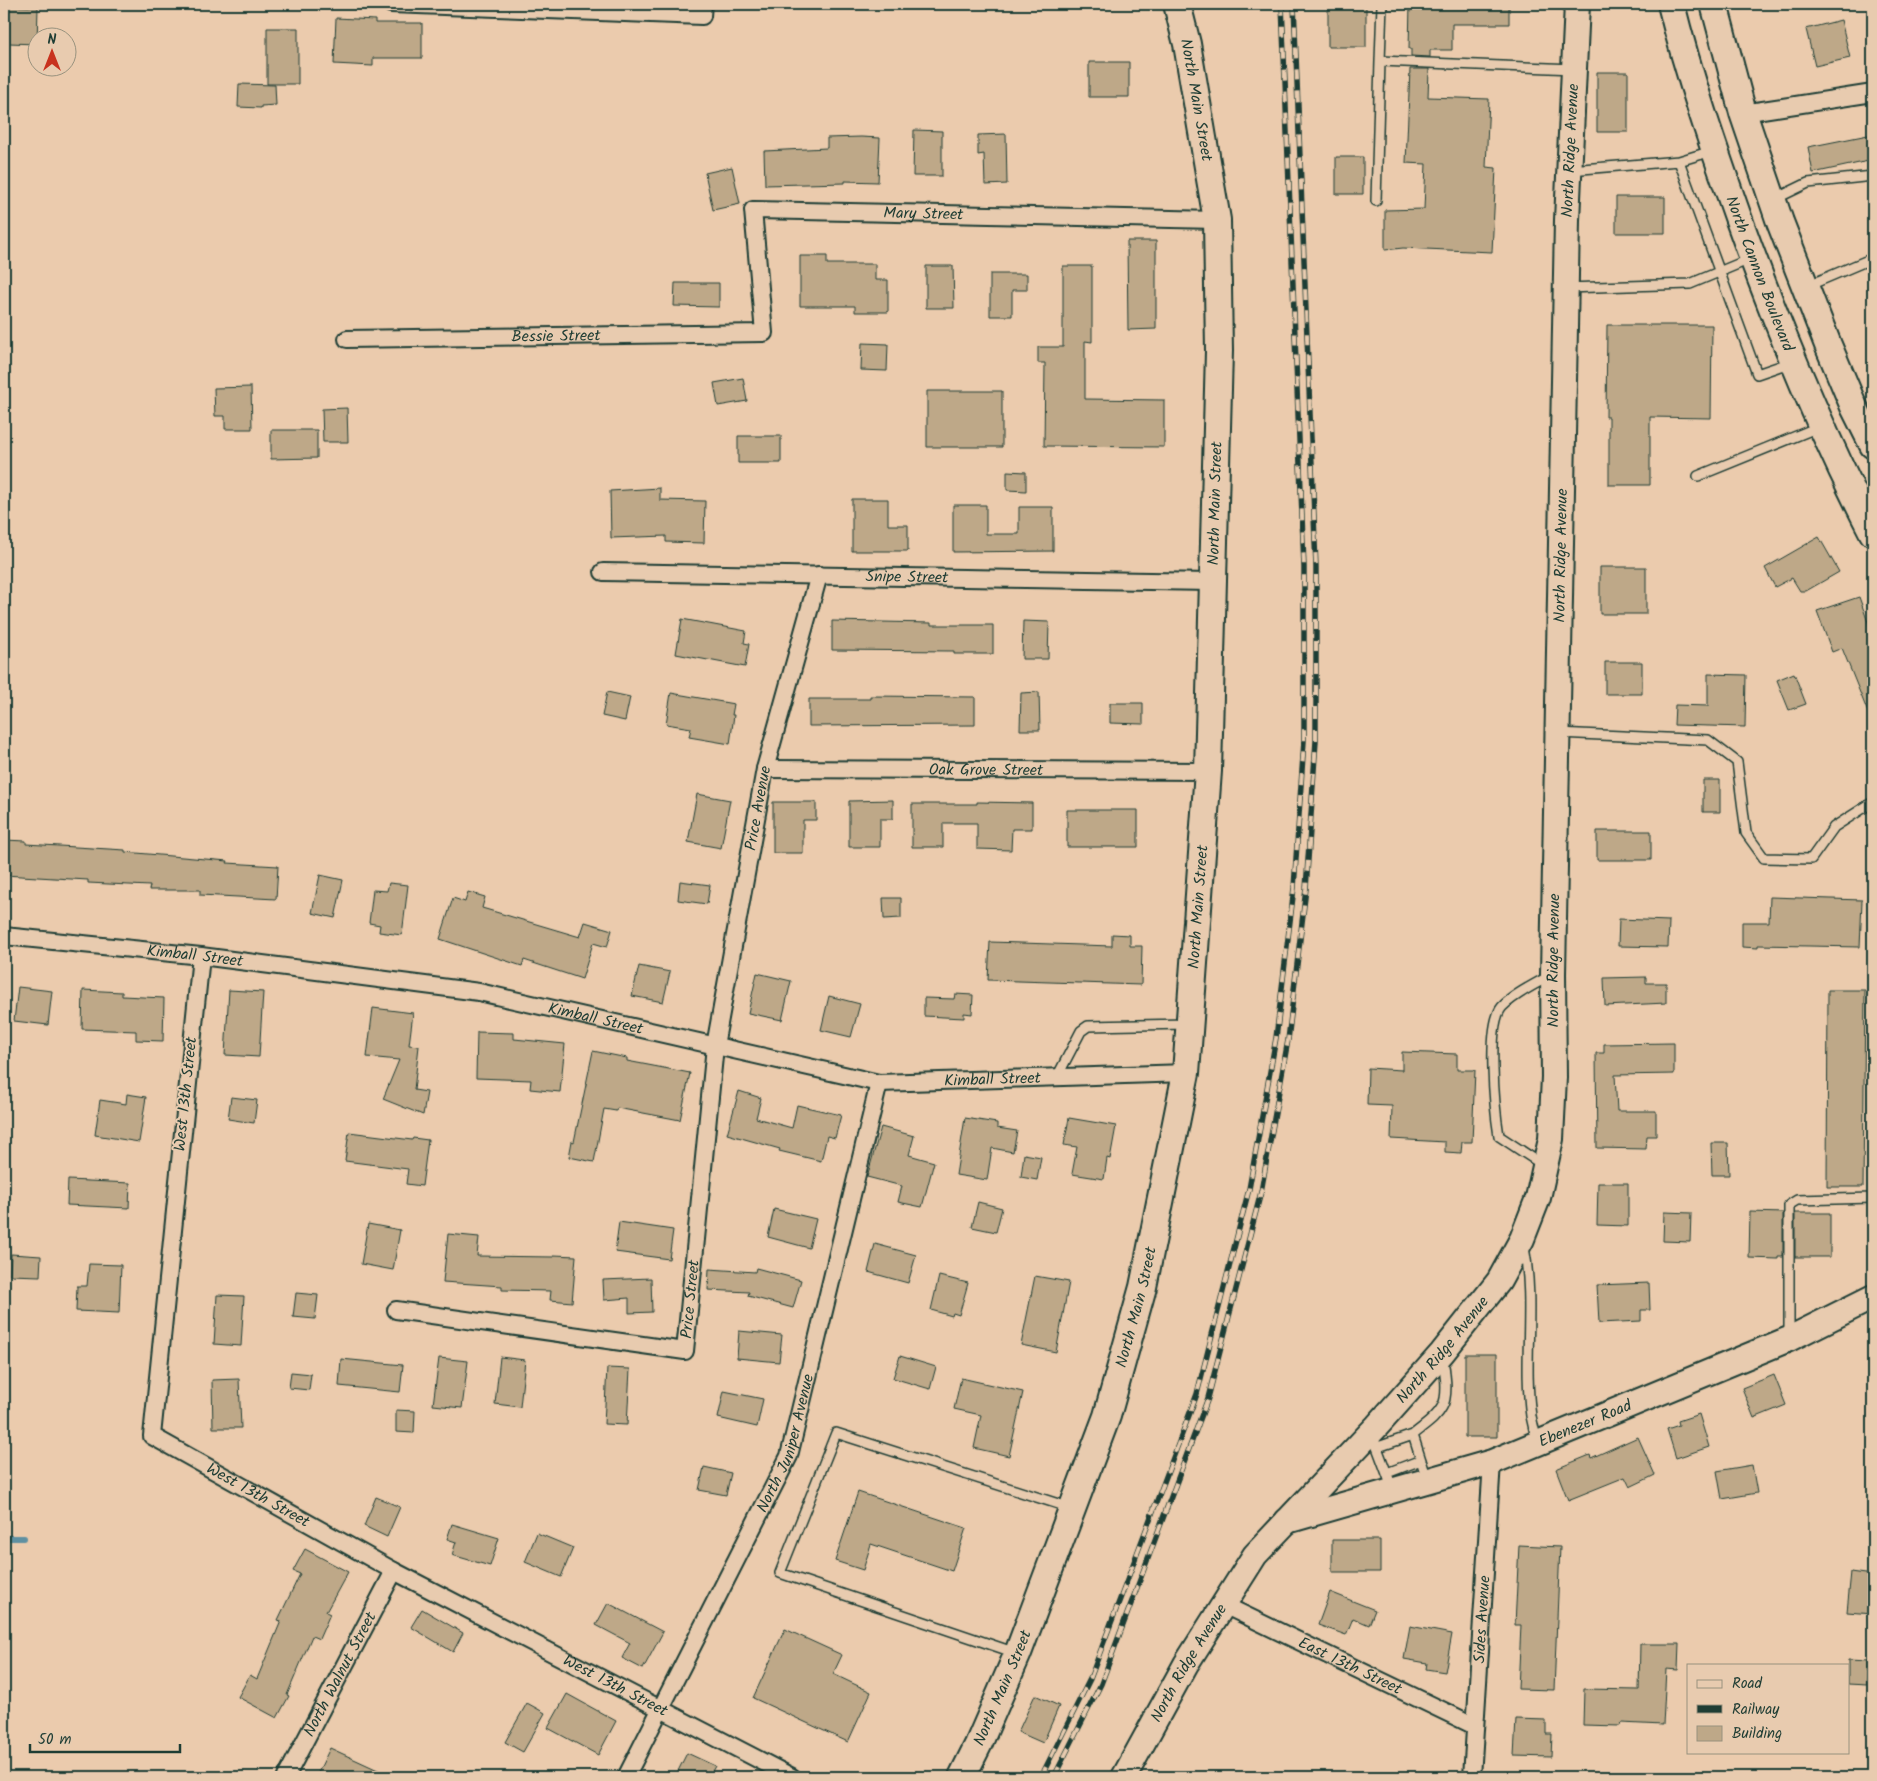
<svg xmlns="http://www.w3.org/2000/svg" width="1877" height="1781" font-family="Kalam,sans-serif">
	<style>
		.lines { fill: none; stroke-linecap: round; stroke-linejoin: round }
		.stream { stroke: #5f90a1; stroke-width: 6 }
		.building { fill: #bea888; stroke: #1f3d34 }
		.lane-casing { stroke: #1f3d34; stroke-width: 12 }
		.street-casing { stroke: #1f3d34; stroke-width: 20 }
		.secondary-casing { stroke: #1f3d34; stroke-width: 28 }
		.primary-casing { stroke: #1f3d34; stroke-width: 30 }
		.lane { stroke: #e8cbaf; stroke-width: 9 }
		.street { stroke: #e8cbaf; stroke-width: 16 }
		.secondary { stroke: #e8cbaf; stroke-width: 24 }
		.primary { stroke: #e8cbaf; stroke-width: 26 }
		.rail-casing { stroke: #1f3d34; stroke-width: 5.5 }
		.rail { stroke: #e8cbaf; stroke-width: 4; stroke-dasharray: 11; stroke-linecap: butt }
		.labels { text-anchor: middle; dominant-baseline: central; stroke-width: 4; stroke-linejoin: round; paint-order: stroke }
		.street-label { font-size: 16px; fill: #1f3d34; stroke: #e8cbaf }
	</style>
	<rect width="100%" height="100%" fill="#ebcbad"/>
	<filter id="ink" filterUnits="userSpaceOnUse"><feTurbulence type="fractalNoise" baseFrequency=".02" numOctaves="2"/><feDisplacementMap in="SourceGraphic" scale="10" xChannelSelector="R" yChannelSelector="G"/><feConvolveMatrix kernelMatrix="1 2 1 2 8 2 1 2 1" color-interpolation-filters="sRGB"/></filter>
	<g filter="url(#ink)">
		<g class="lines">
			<path class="stream" d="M4 1538H24"/>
		</g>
		<path class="building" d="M1328 4H1366V47H1328Z
			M1410 4H1509V24H1452V50H1430V57L1411 56V49H1409Z
			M9 6 38 7 37 44 9 43Z
			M336 18 375 20V23H422V58H373V66L334 64Z
			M1841 20 1850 58 1815 66 1806 29Z
			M267 28H298V84H267Z
			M1089 62H1129V97H1089Z
			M1410 69H1429L1428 97 1489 99 1486 167 1496 168 1492 252 1403 248 1385 250V210L1424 209 1426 164 1406 163Z
			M1597 72H1628V132H1597Z
			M239 84 275 85 276 105 261 106V108L238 107Z
			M914 130 942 131V176H913Z
			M1006 134 1007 184 985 185 984 154 978 155V135Z
			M1873 134V160L1813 173 1808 147Z
			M861 137 880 138 878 182 845 181V183L765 185 764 151 827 148V138Z
			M1336 157H1363V194H1336Z
			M732 167 740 204 713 210 705 173Z
			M1616 197H1665V233H1616Z
			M1127 241H1156V329L1128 330Z
			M800 256H827V264H875V280H888V312H855V306H800Z
			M926 266H953L954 308H926Z
			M1063 266H1092V342L1085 341V399L1164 400V447L1044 446 1045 363H1038V347H1063Z
			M990 274H1027V290H1012V316H990Z
			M675 283H719V307L674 306Z
			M1607 325H1712L1711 418 1650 417V485H1609V417H1606Z
			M862 343 888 344 887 371 861 370Z
			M743 378 747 401 718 406 714 383Z
			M251 387 252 429H225V416H215L214 388Z
			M927 391H1002V447H927Z
			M347 408 348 442H323L322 409Z
			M271 430H317V458L271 459Z
			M738 436H781V463H738Z
			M1007 471 1026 472V491L1007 490Z
			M660 488V500L705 501 704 543 666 542V536L611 538 610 491Z
			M852 499H888V525H908V551H852Z
			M953 505H986V534H1019V507H1053V551L953 552Z
			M1819 537 1839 572 1806 591H1800L1792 578 1775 587 1765 568Z
			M1600 567H1646V614H1600Z
			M1859 597 1873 636V725L1842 648 1832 652 1817 611Z
			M682 619 746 631 744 643 749 644 745 667 676 654Z
			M832 621 931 623V625H993V654H954V651L832 650Z
			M1023 621 1049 622 1048 659H1022Z
			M1605 662H1642V694H1605Z
			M1794 673 1806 704 1789 710 1777 680Z
			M1708 674 1746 675 1745 727 1674 725 1675 705 1708 706Z
			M607 692 630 697 625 721 602 716Z
			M1039 692 1040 730H1020L1021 693Z
			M671 693 734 704 732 715H734L730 744 689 737 691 728 666 724Z
			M870 696 975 697V725L809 726V699H870Z
			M1110 703H1143V724L1110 723Z
			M1703 780H1720V812H1703Z
			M697 794 730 800 721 848 688 842Z
			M893 800V819H880V847H849V801Z
			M773 802H816V820H803V853H773Z
			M977 802 1032 803V829H1012L1011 850 977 849V823H943V847H912V804H977Z
			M1067 810H1138V847H1067Z
			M1597 831H1651V860H1597Z
			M4 840 26 841V844L125 850V852L228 861 227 863 278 866 276 899 200 895V890H149L150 886 88 883V880L4 875Z
			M320 875 343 880 335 918 312 913Z
			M680 881 710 885 707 904 678 900Z
			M389 883 408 885 402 935 379 932 380 925 369 923 373 890 387 891Z
			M468 892 485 897 482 908 580 937 585 922 612 930 607 947 593 943 582 979 524 960 522 966 440 939 453 898 465 902Z
			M1770 897 1862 900 1860 947 1758 945V948L1742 947V922H1769Z
			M883 898H901V918L884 919Z
			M1619 919 1669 921 1668 947 1618 946Z
			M1112 934 1130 935V946H1142L1141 985 988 980 990 942 1112 946Z
			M639 966 670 972 663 1002 632 996Z
			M757 973 791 981 782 1020 748 1013Z
			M1646 977V983H1666V1003L1605 1006 1604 978Z
			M18 987 52 991 48 1025 14 1021Z
			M83 990 122 992V996L164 998 163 1041 136 1040V1031L82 1029Z
			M229 990 263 992 259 1057 225 1055Z
			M1828 990H1865L1863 1187H1827Z
			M955 994 973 995 972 1014 964 1013V1018L924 1016V998L954 999Z
			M829 996 860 1004 851 1037 821 1030Z
			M373 1008 413 1013 409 1045 419 1046 414 1090 427 1092 423 1115 383 1099 399 1060 367 1057Z
			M477 1032 514 1033V1039L565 1044 560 1092 530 1089 531 1080 476 1078Z
			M1674 1043V1074L1615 1075 1617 1111H1656V1136H1647L1646 1149 1597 1148 1596 1053H1604V1044Z
			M593 1051 627 1058V1061L690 1073 680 1120 617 1108 616 1111 604 1109 594 1162 569 1157 572 1141 574 1142Z
			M1402 1052 1457 1054V1070H1475L1472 1142H1462L1461 1153 1445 1152V1142L1391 1139 1392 1106 1367 1105 1368 1068 1402 1070Z
			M739 1091 761 1098 756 1118 792 1128 797 1105 841 1115 835 1138 827 1136 821 1161 779 1151 780 1149 727 1134Z
			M127 1094 146 1097 139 1142 95 1135 100 1100 126 1104Z
			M231 1097 257 1100 254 1123 228 1119Z
			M965 1118 997 1123V1128L1017 1131 1013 1152 992 1148 987 1180 956 1175Z
			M1069 1118 1116 1126 1110 1159 1107 1158 1104 1179 1072 1174 1077 1147 1064 1145Z
			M881 1127 914 1136 909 1155 934 1162 922 1207 898 1202 902 1186 867 1177Z
			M349 1132 412 1140 413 1138 428 1140 422 1186 406 1184 408 1169 345 1161Z
			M1711 1143H1728L1729 1175H1712Z
			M1024 1154 1041 1157 1037 1180 1021 1177Z
			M68 1180 130 1183 129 1208 67 1205Z
			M1598 1183H1628V1226L1597 1225Z
			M978 1202 1002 1208 996 1232 972 1227Z
			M774 1209 816 1219 809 1248 768 1237Z
			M1664 1212 1691 1213 1690 1242 1663 1241Z
			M1750 1212 1783 1213V1257H1778V1259L1749 1258Z
			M1795 1213H1830V1257H1795Z
			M619 1222 673 1230 669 1259 615 1252Z
			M368 1224 400 1230 393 1270 361 1264Z
			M448 1234 479 1237 477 1256 554 1257V1255L576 1256 572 1302 550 1300 551 1291 502 1290V1286L443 1282Z
			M875 1244 916 1255 908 1283 868 1272Z
			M11 1254 41 1256 40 1276 10 1275Z
			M89 1264 121 1265 119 1313 76 1311 77 1286H87Z
			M756 1268 801 1280 793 1308 748 1296 749 1292 708 1290 709 1269 755 1272Z
			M939 1276 968 1283 959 1315 953 1313 952 1316 931 1310Z
			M1035 1276 1069 1282 1056 1352 1021 1345Z
			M651 1278 652 1312 629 1313V1298L604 1300 603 1280Z
			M1649 1283 1650 1310H1641V1321L1599 1323 1597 1285Z
			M296 1293 318 1295 315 1319 293 1317Z
			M217 1295 244 1296 241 1346 214 1344Z
			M739 1331 782 1335 779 1362 737 1358Z
			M1465 1354H1497V1437H1465Z
			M900 1356 936 1367 930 1389 893 1378Z
			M500 1357 525 1360 520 1407 495 1404Z
			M439 1358 468 1361 462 1408 433 1405Z
			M341 1359 403 1365 400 1392 339 1386Z
			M607 1368 630 1369 627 1425 604 1424Z
			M291 1372 311 1374 309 1390 289 1388Z
			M1774 1375 1786 1405 1754 1418 1742 1388Z
			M961 1378 1023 1392 1009 1456 974 1448 981 1415 954 1409Z
			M239 1379 241 1428H213L212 1380Z
			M724 1391 763 1399 757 1427 718 1418Z
			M396 1410 415 1411 414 1433 396 1432Z
			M1699 1414 1709 1447 1676 1458 1667 1429 1679 1425 1678 1421Z
			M1638 1437 1655 1475 1630 1487 1625 1477 1568 1500 1556 1469 1590 1455 1591 1458Z
			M1752 1465 1757 1493 1722 1499 1717 1471Z
			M704 1467 731 1473 726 1495 699 1490Z
			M858 1492 966 1528 952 1571 871 1544 863 1570 835 1561Z
			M376 1497 400 1507 387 1537 364 1526Z
			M452 1524 499 1538 490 1566 452 1555 456 1542 447 1539Z
			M537 1533 573 1548 561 1577 525 1562Z
			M1332 1540H1380V1572H1332Z
			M1519 1545 1560 1547 1554 1690 1518 1689 1521 1625H1515Z
			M305 1549 348 1572 326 1612 330 1614 319 1639 312 1636 287 1695 289 1696 277 1718 238 1697 250 1675 257 1679 281 1621 278 1620 300 1574 293 1571Z
			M1851 1572 1873 1575 1872 1614 1847 1612Z
			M1330 1592 1375 1610 1369 1625 1353 1618 1346 1635 1318 1625Z
			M608 1603 663 1632 643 1669 622 1658 630 1643 596 1625Z
			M422 1609 463 1633 453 1652 411 1627Z
			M1410 1626 1452 1634 1445 1672 1426 1669 1427 1663 1404 1659Z
			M785 1629 842 1655 833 1674 871 1692 848 1742 753 1698Z
			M1640 1644H1679L1678 1670 1666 1669 1663 1725 1621 1723 1620 1726 1583 1725 1584 1689 1639 1690Z
			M1848 1660 1868 1661 1867 1685 1848 1684Z
			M567 1694 616 1721 598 1755 548 1728Z
			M1035 1695 1059 1706 1043 1743 1018 1732Z
			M527 1703 545 1713 523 1752 505 1742Z
			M1516 1719 1546 1720V1734H1552L1551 1757 1514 1756Z
			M330 1748 393 1777H316Z
			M687 1753 715 1766 709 1777H675Z"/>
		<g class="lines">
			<defs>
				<path id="lane" d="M1382 4 1380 61 1574 69
					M1712 151 1679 161 1757 374 1792 362
					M1570 170 1679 161
					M1775 199 1808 183 1873 176
					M1376 201 1380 61
					M1807 286 1873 258
					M1566 288 1690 284 1750 259
					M1698 476 1821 426
					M1558 733 1708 740 1737 762 1746 833 1764 858 1811 859 1834 827 1873 802
					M1057 1077 1081 1031 1088 1026 1187 1024
					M1543 1165 1499 1136C1495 1111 1486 1025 1502 1007 1514 994 1536 984 1551 975
					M1524 1247C1535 1303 1523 1360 1531 1416 1533 1425 1535 1434 1537 1442
					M1789 1336V1205L1797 1200 1873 1198
					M1372 1434 1393 1490
					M1378 1447 1413 1435
					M1387 1473 1421 1460
					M1427 1479 1413 1435C1422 1427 1436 1419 1442 1407 1449 1396 1445 1368 1442 1356
					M1016 1653 780 1573 836 1433 1071 1508"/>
				<g id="street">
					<path d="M391 4 702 16 703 4"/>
					<path d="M1743 113 1873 93"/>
					<path id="s1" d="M347 339 764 333 753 210 1217 220"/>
					<path id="s2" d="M603 572 1212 582"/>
					<path id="s3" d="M765 769 1208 771"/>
					<path id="s4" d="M4 936 201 956 479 992 879 1083 1186 1073"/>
					<path id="s5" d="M201 956 152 1436 394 1571 792 1777"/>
					<path id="s6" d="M396 1310 685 1351 715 1046 765 769 819 575"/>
					<path id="s7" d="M1224 1605 1475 1726"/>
					<path id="s8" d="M286 1777 394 1571"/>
					<path id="s9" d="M626 1777 789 1456 879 1083"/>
					<path id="s10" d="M1472 1777 1492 1462"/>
				</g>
				<g id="secondary">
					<path id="s11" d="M1287 1521 1492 1462 1789 1339 1873 1297"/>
					<path id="s12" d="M1124 1777 1186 1664 1255 1555 1377 1426 1442 1353 1499 1281 1522 1239 1538 1198 1551 1139 1554 1077 1553 974 1567 220 1577 4"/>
				</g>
				<g id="primary">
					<path id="s13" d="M1671 4C1689 77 1714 149 1739 220 1778 328 1821 432 1873 533"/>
					<path d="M1714 4 1743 113 1780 222 1828 345 1854 407 1873 445"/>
					<path id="s14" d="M962 1777 978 1745 1018 1653 1107 1416 1143 1287 1186 1073 1208 771 1219 351 1217 220 1187 44 1177 4"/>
				</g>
			</defs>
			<use href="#lane" class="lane-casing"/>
			<use href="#street" class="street-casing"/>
			<use href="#secondary" class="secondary-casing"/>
			<use href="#primary" class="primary-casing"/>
			<use href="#lane" class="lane"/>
			<use href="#street" class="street"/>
			<use href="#secondary" class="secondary"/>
			<use href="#primary" class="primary"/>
			<defs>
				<path id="rail" d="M1041 1777 1090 1679 1197 1394 1249 1189 1276 1038 1294 888 1304 741V567L1282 4
					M1054 1777 1101 1684 1208 1398 1261 1192 1288 1040 1306 889 1316 741V567L1294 4"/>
			</defs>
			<use href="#rail" class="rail-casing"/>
			<use href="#rail" class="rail"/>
		</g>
	</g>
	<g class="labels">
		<g class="street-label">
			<text transform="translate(1196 100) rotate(80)">North Main Street</text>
			<text stroke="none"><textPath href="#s12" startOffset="1766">North Ridge Avenue</textPath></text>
			<text stroke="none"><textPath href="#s1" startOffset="711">Mary Street</textPath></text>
			<text stroke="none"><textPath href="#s13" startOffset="284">North Cannon Boulevard</textPath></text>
			<text stroke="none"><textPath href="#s1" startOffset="209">Bessie Street</textPath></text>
			<text stroke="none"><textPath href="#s14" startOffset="1312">North Main Street</textPath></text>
			<text stroke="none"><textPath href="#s12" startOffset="1361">North Ridge Avenue</textPath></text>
			<text stroke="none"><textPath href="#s2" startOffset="304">Snipe Street</textPath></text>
			<text stroke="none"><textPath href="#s3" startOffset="221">Oak Grove Street</textPath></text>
			<text stroke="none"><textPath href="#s6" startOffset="840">Price Avenue</textPath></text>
			<text stroke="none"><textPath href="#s14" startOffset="908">North Main Street</textPath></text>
			<text stroke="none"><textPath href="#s4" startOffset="192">Kimball Street</textPath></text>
			<text stroke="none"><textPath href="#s12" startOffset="956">North Ridge Avenue</textPath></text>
			<text stroke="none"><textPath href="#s4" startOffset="598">Kimball Street</textPath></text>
			<text stroke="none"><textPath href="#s4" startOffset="1002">Kimball Street</textPath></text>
			<text transform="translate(186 1094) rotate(-84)">West 13th Street</text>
			<text stroke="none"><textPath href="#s6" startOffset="344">Price Street</textPath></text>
			<text stroke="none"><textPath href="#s14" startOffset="502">North Main Street</textPath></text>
			<text stroke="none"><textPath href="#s12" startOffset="536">North Ridge Avenue</textPath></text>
			<text stroke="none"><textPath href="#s11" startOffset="314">Ebenezer Road</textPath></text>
			<text stroke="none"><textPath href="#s9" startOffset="371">North Juniper Avenue</textPath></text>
			<text stroke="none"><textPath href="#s5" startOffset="604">West 13th Street</textPath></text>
			<text stroke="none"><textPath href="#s10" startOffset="158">Sides Avenue</textPath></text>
			<text stroke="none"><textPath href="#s12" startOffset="131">North Ridge Avenue</textPath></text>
			<text stroke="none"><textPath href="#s7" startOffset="140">East 13th Street</textPath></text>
			<text stroke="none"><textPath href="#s8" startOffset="116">North Walnut Street</textPath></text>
			<text stroke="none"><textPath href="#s5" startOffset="1009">West 13th Street</textPath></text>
			<text stroke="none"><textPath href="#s14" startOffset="98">North Main Street</textPath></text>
		</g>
	</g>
	<rect width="1877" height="1781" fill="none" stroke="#e8cbaf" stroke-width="20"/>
	<rect x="10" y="10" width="1857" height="1761" fill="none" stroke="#1f3d34" stroke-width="2" filter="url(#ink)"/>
	<rect x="1687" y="1664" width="162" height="90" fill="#e8cbaf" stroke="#98927e"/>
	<rect x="1697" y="1680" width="25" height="8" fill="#e8cbaf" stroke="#98927e"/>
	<text x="1732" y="1688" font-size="15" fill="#1f3d34">Road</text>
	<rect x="1697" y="1705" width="25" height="8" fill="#1f3d34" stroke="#98927e"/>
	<text x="1732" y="1714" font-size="15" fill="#1f3d34">Railway</text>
	<rect x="1697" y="1726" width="25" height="15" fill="#bea888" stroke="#98927e"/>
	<text x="1732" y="1738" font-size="15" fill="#1f3d34">Building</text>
	<g transform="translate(52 52)"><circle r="24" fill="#e8cbaf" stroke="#98927e"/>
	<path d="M0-4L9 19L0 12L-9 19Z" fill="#c8321e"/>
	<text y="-8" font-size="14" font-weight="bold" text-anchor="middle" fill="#1f3d34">N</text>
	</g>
	<path d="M30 1744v8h150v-8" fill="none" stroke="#1f3d34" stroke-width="2.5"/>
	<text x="38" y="1744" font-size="15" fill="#1f3d34" stroke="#e8cbaf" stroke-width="4" paint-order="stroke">50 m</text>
</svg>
